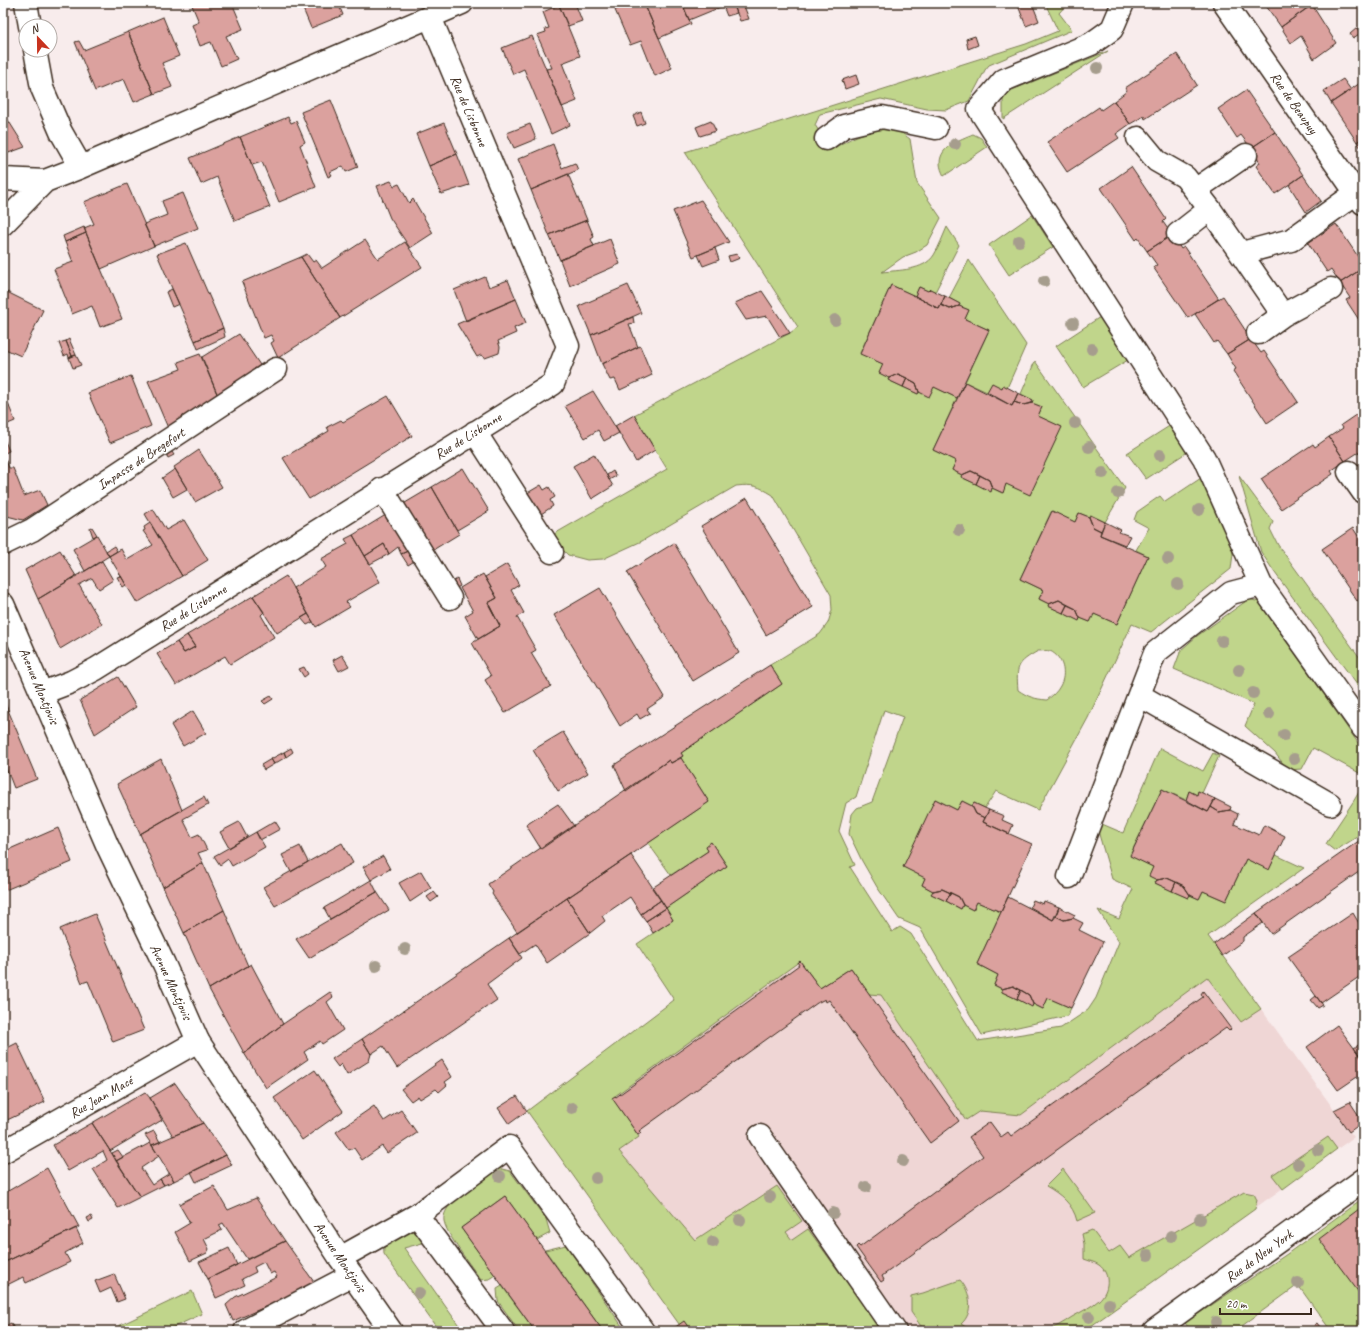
<svg xmlns="http://www.w3.org/2000/svg" width="1366" height="1334" font-family="Caveat,sans-serif">
	<style>
		.built { fill: #efd6d5 }
		.green { fill: #c0d58b; stroke: #7e8054; fill-rule: evenodd }
		.building { fill: #dba19e; stroke: #3b2a1e }
		.lines { fill: none; stroke-linecap: round; stroke-linejoin: round }
		.minor-casing { stroke: #3b2a1e; stroke-width: 25 }
		.major-casing { stroke: #3b2a1e; stroke-width: 25 }
		.minor { stroke: #fff; stroke-width: 22 }
		.major { stroke: #fff; stroke-width: 22 }
		.tree { fill: #a69d8d }
		.labels { text-anchor: middle; dominant-baseline: central; stroke-width: 3; stroke-linejoin: round; paint-order: stroke }
		.street-label { font-size: 14px; fill: #3b2a1e; stroke: #fff }
	</style>
	<rect width="100%" height="100%" fill="#f8ecec"/>
	<filter id="ink" filterUnits="userSpaceOnUse"><feTurbulence type="fractalNoise" baseFrequency=".025" numOctaves="2"/><feDisplacementMap in="SourceGraphic" scale="8" xChannelSelector="R" yChannelSelector="G"/><feConvolveMatrix kernelMatrix="1 2 1 2 8 2 1 2 1" color-interpolation-filters="sRGB"/></filter>
	<g filter="url(#ink)">
		<path class="built" d="M850 867 966 1043 1061 1028 1208 936 1354 1137 1084 1331H684L527 1111Z"/>
		<path class="green" d="M1045 3H1068L1059 13 1072 30 989 65 985 70 978 84 969 101 946 110 927 109 881 99 820 114 815 125 831 150C850 138 876 124 899 132 903 133 907 137 910 139L917 183 941 218 927 245 916 252 903 257 882 272C898 270 924 271 934 255 939 247 943 236 947 227L959 245 935 292 930 289 928 291 919 287 915 296 891 285 860 353 883 364 889 378 888 380 918 394 919 392 934 387 957 398 933 450 956 461 952 470 962 475 961 477 991 491 992 488 1002 493 1006 484 1061 427 1038 416 1042 407 1032 403 1033 400 1021 394 1035 361 1125 488 1105 522 1091 515 1089 517 1079 513 1075 522 1051 512 1020 579 1043 590 1039 599 1049 604 1048 606 1079 620 1080 618 1090 622 1094 614 1117 624 1148 556 1136 550 1149 528 1134 520 1137 512 1160 496 1165 502 1207 474 1228 532 1233 554 1231 569 1151 632 1132 624 1088 718 1038 810 996 791 985 808 974 803 972 806 962 801 957 810 935 799 925 878 922 885 933 891 932 894 961 909 963 905 973 910 977 902 1001 912 977 964 998 975 994 985 1002 989V992L1032 1006 1033 1004 1043 1009 1048 998 1071 1008 1067 1016 982 1035 920 928 899 919 877 887 862 861 849 834 852 814 857 808 872 802 903 717 884 710 856 797 846 803 839 831 855 865 850 867 892 932 900 927 911 934 978 1041 1061 1028 1088 1010 1096 998 1119 942 1098 910 1119 919 1133 889 1112 879 1098 831 1102 824 1123 833 1160 748 1203 771 1213 753 1219 756 1202 793 1198 791 1197 795 1189 791 1186 800 1162 789 1130 855 1153 867 1157 880 1155 883 1188 898 1190 895 1199 899 1203 891 1226 901 1246 859 1269 869 1276 855 1304 868 1208 936 1261 1009 1241 1022 1207 977 1021 1115 980 1111 966 1120 881 995 869 994 851 968 820 988 800 961 615 1096 613 1098 639 1137 619 1151 695 1240 777 1186 802 1221 786 1232 792 1240 808 1229 882 1331H684L527 1111 674 1000 637 944 673 920 666 908 727 866 711 842 708 851 671 875 648 843 709 802 681 758 683 756 681 753 782 684 770 665 820 634 828 623 832 610 831 595 773 495C758 486 754 484 736 486L642 541 603 559 587 560 568 555 549 537 667 469 634 415 790 333 798 327 685 152 1026 44 1058 31ZM1038 651C1042 651 1047 650 1050 651 1063 657 1067 674 1060 686 1057 692 1052 696 1047 700 1035 699 1028 697 1018 690 1016 666 1017 663 1038 651Z
			M1108 51 1003 119V98L1012 90Z
			M973 134 981 138 987 147 944 176C942 172 940 167 940 163 940 146 961 139 973 134Z
			M1032 215 1053 247 1009 275 989 245Z
			M969 260 1026 345 1007 388 1003 386 1002 388 987 392 965 382 989 330 965 319 969 310 959 306 960 304 949 298Z
			M1100 317 1128 360 1083 387 1056 346Z
			M1171 425 1189 451 1146 479 1127 453Z
			M1239 476 1273 522 1270 529 1278 545 1363 662V693L1275 573 1261 552Z
			M1249 599 1259 602 1363 750V775L1313 748 1302 769 1288 770 1275 753 1245 726 1254 704 1174 669 1181 650 1197 636Z
			M1363 785V833L1335 851 1326 844C1337 824 1352 806 1363 785Z
			M1328 1137 1337 1149 1283 1189 1272 1175Z
			M498 1168 510 1171 546 1219 550 1233 537 1240 505 1196 461 1228 495 1275 489 1279 481 1280C472 1267 446 1234 444 1221 443 1214 447 1209 451 1203Z
			M1063 1169 1095 1213 1077 1221C1073 1204 1060 1194 1046 1186Z
			M1244 1192 1254 1194 1257 1200 1255 1209 1084 1331H1045C1055 1328 1063 1323 1072 1317 1081 1312 1091 1307 1099 1300 1109 1291 1111 1274 1099 1265 1095 1262 1089 1261 1084 1259V1244L1082 1234 1092 1230 1109 1253 1120 1246 1129 1258Z
			M1363 1198V1331H1331L1298 1285 1235 1331H1191L1185 1323 1287 1254Z
			M405 1229H416L426 1242 404 1248 463 1331H439L384 1254C382 1239 394 1235 405 1229Z
			M566 1245 624 1329V1331H603L545 1250Z
			M960 1280C971 1292 974 1313 961 1324L972 1331 927 1330 920 1325 911 1312V1296L923 1293Z
			M502 1286 535 1331H519L498 1301 497 1289Z
			M192 1291 202 1314 165 1331H108Z"/>
		<path class="building" d="M191 3H232L243 29 226 36 237 59 221 66 211 42 200 46 192 25 199 22Z
			M290 3H338L343 15 311 28 301 4 291 7Z
			M564 3H575L582 21 568 26 559 5Z
			M632 3H644L672 68 655 76 641 41 630 45 615 10Z
			M644 3H682L691 24 659 38Z
			M682 3H733L737 13 727 16 723 6 689 20Z
			M733 3H752L744 6 749 19 740 21Z
			M1017 3H1032L1039 21 1026 26Z
			M1264 3H1308L1310 6 1281 27Z
			M559 5 580 56 562 63 577 101 562 107 546 69 552 68 537 35 546 32 545 29 549 28 543 12Z
			M1312 5 1336 43 1314 59 1301 36 1291 43 1281 27Z
			M163 17 179 56 162 63 172 87 154 94 128 32Z
			M1357 28 1361 33 1353 38 1350 34Z
			M128 32 154 94 134 102 124 79 95 91 75 42 79 41 84 50Z
			M532 36 570 125 551 134 524 69 513 74 502 48Z
			M975 36 978 45 968 49 966 39Z
			M1177 54 1197 85 1145 119 1144 116 1130 124 1114 101 1127 91 1125 88Z
			M856 75 859 84 845 89 842 80Z
			M1343 79 1351 90 1331 103 1324 91Z
			M1363 81V137L1357 142 1331 103Z
			M1246 90 1275 132 1251 148 1241 135 1237 138 1218 109Z
			M331 100 358 167 346 172 343 166 330 172 332 175 328 177 301 112Z
			M1114 101 1130 124 1116 134 1119 138 1067 172 1047 142 1099 107 1101 110Z
			M3 112 25 147 3 155Z
			M641 112 645 123 637 126 633 116Z
			M288 117 291 123 296 121 305 142 300 145 316 187 279 202 262 162 252 165 240 137Z
			M711 121 716 131 700 136 696 127Z
			M444 123 457 154 429 166 416 134Z
			M530 124 536 139 514 148 507 133Z
			M1275 132 1303 175 1275 194 1256 166 1260 163 1251 148Z
			M240 137 270 207 235 221 217 177 201 184 190 158Z
			M1363 137V151L1357 142Z
			M553 144 562 168 575 163 578 170 531 190 518 159Z
			M457 154 469 185 441 194 429 166Z
			M1131 167 1166 219 1163 222 1172 235 1147 251 1138 238 1136 240 1101 188Z
			M568 174 587 220 549 235 531 190Z
			M1303 175 1321 201 1306 212 1289 185Z
			M391 181 394 186 399 184 409 203 413 199 433 233 410 248 390 218 377 186Z
			M127 184 154 246 101 269 84 228 94 224 84 202Z
			M183 193 198 228 154 246 144 224 167 215 162 201Z
			M701 200 729 242 693 257 673 211Z
			M587 220 594 237 591 239 594 246 560 260 549 235Z
			M1336 224 1363 264V268L1340 283 1331 269 1327 272 1308 243Z
			M84 227 86 233 65 242 63 236Z
			M86 233 122 319 100 327 92 306 72 314 54 269 73 262 65 242Z
			M1172 235 1181 249 1184 247 1219 299 1188 318 1153 267 1157 265 1147 251Z
			M610 239 620 264 570 286 560 260Z
			M365 240 378 259 405 242 422 267 340 318 301 257 307 254 313 262 316 260 322 268Z
			M186 243 223 328 195 341 157 254Z
			M715 248 719 260 703 266 698 255Z
			M737 254 740 258 730 262 728 256Z
			M301 257 340 318 278 358 271 343 274 341 271 335 264 338 242 282Z
			M1363 268V326L1346 300 1350 298 1340 283Z
			M485 277 489 287 508 280 516 299 466 321 454 290Z
			M628 285 641 313 591 335 579 306Z
			M891 285 915 296 939 309 941 305 950 309 959 306 969 310 965 319 989 330 957 398 934 387 929 397 919 392 916 383 898 374 889 378 879 373 883 364 860 354Z
			M919 287 928 291 930 289 945 296 939 309 915 296Z
			M172 289 179 304 172 307 166 292Z
			M3 290 43 310 21 356 3 348Z
			M762 291 790 333 780 337 767 316 746 320 735 303Z
			M945 296 960 304 959 306 950 309 941 305Z
			M1223 296 1251 339 1227 354 1217 341 1214 343 1195 314Z
			M516 299 526 323 514 328 516 333 498 341 500 347 499 353 485 358 481 355 477 357 457 324Z
			M633 317 634 323 629 324 638 347 602 364 591 335Z
			M223 328 225 337 198 349 195 341Z
			M239 334 262 368 218 396 202 357Z
			M69 339 76 355 72 356 66 341Z
			M1251 339 1261 353 1264 351 1298 402 1267 423 1233 371 1236 369 1227 354Z
			M66 341 72 356 69 358 68 354 64 356 59 343Z
			M640 346 652 375 620 390 615 379 610 380 602 364Z
			M200 354 218 396 168 428 148 381 181 369 178 362Z
			M76 355 81 365 73 368 69 358Z
			M898 374 907 378 903 387 888 380 889 378Z
			M131 376 151 426 110 443 88 393Z
			M907 378 916 383 919 392 918 394 903 387Z
			M965 382 1012 406 1014 402 1023 405 1032 403 1042 407 1038 416 1062 427 1030 495 1006 484 1003 493 992 488 989 480 971 471 962 475 952 470 956 461 933 450Z
			M992 383 1002 388 1003 385 1018 393 1012 406 987 392Z
			M3 391 15 421 3 426Z
			M593 391 619 433 604 441 598 430 585 438 565 406Z
			M1018 393 1033 400 1032 403 1023 405 1014 402Z
			M388 396 412 436 309 499 283 458 329 431 327 427 341 420 343 422Z
			M1363 410V454L1361 455 1359 452 1345 461 1329 437 1343 428 1341 425Z
			M634 415 655 450 636 462 615 426Z
			M3 436 9 451 3 454 9 468H13L24 496 40 490 47 505 23 520 3 515Z
			M1329 437 1345 461 1331 471 1333 474 1281 509 1261 479 1313 444 1315 447Z
			M170 449 174 455 168 458 165 452Z
			M199 450 222 487 195 502 174 467Z
			M594 454 613 486 592 499 573 466Z
			M463 468 489 511 457 530 432 487Z
			M175 469 187 489 173 497 162 478Z
			M613 471 616 476 609 480 607 475Z
			M971 471 980 475 976 484 961 477 962 475Z
			M980 475 989 480 992 488 991 492 976 484Z
			M541 485 544 490 549 487 555 497 550 500 553 506 541 514 554 534 549 537 524 495Z
			M432 487 459 534 428 553 400 506Z
			M747 498 813 607 766 635 701 526Z
			M153 509 166 530 184 520 208 560 182 576 145 514Z
			M1052 511 1075 522 1079 513 1089 517 1093 527 1101 531 1100 535 1148 556 1117 624 1094 614 1090 622 1080 618 1076 609 1059 600 1049 604 1039 599 1043 590 1020 579Z
			M389 513 410 550 401 554 398 547 389 554 384 544 365 556 353 535Z
			M1090 515 1105 522 1101 531 1093 527 1089 517Z
			M1105 522 1121 530 1119 532 1130 536 1125 545 1100 535Z
			M150 523 182 576 137 603 109 556 121 549 127 560 153 545 143 531 145 530 144 527Z
			M92 527 97 535 93 537 90 528Z
			M1353 528 1363 544V603L1360 599 1357 601 1322 549Z
			M97 535 109 556 85 571 73 549Z
			M353 535 380 582 346 602 350 607 316 627 293 588 326 567 321 559 348 544 345 539Z
			M674 543 739 653 693 681 627 572Z
			M384 544 389 554 370 564 365 556Z
			M114 546 117 551 109 556 106 551Z
			M60 550 76 576 38 599 25 570Z
			M410 550 416 560 408 565 401 554Z
			M102 561 113 580 99 589 92 578 79 585 102 624 60 649 38 599Z
			M507 564 519 585 511 590 524 613 517 617 536 650 531 653 551 686 505 713 485 680 491 676 472 643 500 626 488 603 497 598 485 577Z
			M483 574 497 598 488 603 500 626 478 639 465 616 473 611 460 588Z
			M121 576 126 585 123 587 117 577Z
			M286 576 308 614 277 633 253 596Z
			M457 579 460 586 452 591 449 584Z
			M600 588 665 697 647 709 650 713 640 719 637 714 620 726 554 615Z
			M253 596 264 612 261 615 274 637 230 664 225 656 176 685 157 654 177 642 184 653 195 647 187 635Z
			M1059 600 1067 605 1063 613 1048 606 1049 604Z
			M1067 605 1076 609 1080 618 1079 621 1063 613Z
			M308 614 313 622 307 625 301 618Z
			M187 635 195 647 184 653 177 642Z
			M342 655 349 666 339 671 333 660Z
			M770 665 782 684 681 753 683 756 671 763 669 760 626 791 614 765Z
			M304 667 308 674 304 677 299 669Z
			M118 677 136 707 95 734 80 700Z
			M271 696 273 699 265 704 262 701Z
			M3 698 37 779 14 788 3 760Z
			M193 711 206 733 183 746 171 725Z
			M563 732 588 773 558 791 533 750Z
			M291 748 293 752 286 757 284 752Z
			M284 752 286 757 274 764 271 759Z
			M681 758 709 802 517 932 492 894 493 892 488 884 669 760 671 763Z
			M161 759 182 810 140 834 117 784Z
			M271 759 274 764 264 770 261 765Z
			M1162 789 1208 812 1211 807 1219 812 1230 810 1238 814 1234 824 1259 835 1264 825 1285 836 1269 870 1246 859 1226 901 1203 891 1199 899 1190 895 1184 886 1167 878 1157 880 1149 876 1153 867 1130 856Z
			M1189 791 1197 795 1198 791 1215 799 1208 812 1186 800Z
			M204 797 208 805 183 819 192 837 199 834 207 850 198 853 203 863 163 887 140 834Z
			M935 799 957 810 962 801 972 806 976 814 985 818 983 822 1032 844 1001 912 977 902 973 910 963 905 959 897 942 889 933 891 922 885 925 878 903 867Z
			M1215 799 1231 807 1230 810 1219 812 1211 807Z
			M974 803 989 810 985 818 976 814 972 806Z
			M558 804 574 826 541 849 526 825Z
			M989 810 1004 816 1002 820 1013 825 1009 834 983 822Z
			M275 821 280 829 260 840 256 832Z
			M239 822 247 837 229 848 220 832Z
			M58 828 72 862 3 891V852Z
			M256 832 265 847 232 866 228 859 220 865 214 856Z
			M1363 838V869L1271 934 1256 913Z
			M711 842 727 866 666 908 652 888 708 851 706 846Z
			M342 843 353 863 275 906 263 887Z
			M300 846 308 862 291 872 282 855Z
			M631 855 661 900 641 914 630 897 602 916 605 921 590 933 567 898Z
			M383 856 390 869 371 880 363 867Z
			M203 863 224 910 184 933 163 887Z
			M421 871 431 888 410 902 399 883Z
			M1167 878 1176 882 1172 891 1155 883 1157 880Z
			M371 880 377 892 330 919 324 908Z
			M1176 882 1184 886 1190 895 1188 898 1172 891Z
			M942 889 951 893 946 901 931 894 933 891Z
			M377 892 389 910 309 958 296 939Z
			M434 892 438 897 431 902 427 897Z
			M951 893 959 897 963 905 961 909 946 901Z
			M1008 897 1053 920 1056 916 1064 920 1073 918 1083 923 1079 930 1103 942 1071 1008 1048 998 1043 1009 1033 1004 1029 995 1013 986 1002 989 994 985 998 975 977 964Z
			M567 898 590 933 547 963 535 944 520 954 509 938Z
			M661 900 666 908 646 921 641 914Z
			M1033 900 1043 904 1044 901 1059 907 1053 920 1030 907Z
			M1059 907 1075 915 1073 918 1064 920 1056 916Z
			M666 908 673 920 653 933 646 921Z
			M224 910 248 966 209 989 184 933Z
			M1256 913 1263 923 1243 937V941L1222 956 1214 944Z
			M1353 913 1363 930V983L1359 977 1321 1003 1288 957Z
			M95 914 144 1030 113 1042 88 981 82 983 60 929Z
			M509 938 522 958 487 984 497 1000 397 1068 383 1046 371 1054 362 1039Z
			M800 961 820 988 851 968 959 1121 930 1143 829 1000 826 1002 825 999 817 1003 639 1131 641 1133 638 1135 612 1098 615 1096 616 1097 799 965 798 963Z
			M251 964 283 1024 244 1053 209 989Z
			M1013 986 1021 990 1017 999 1002 992V989Z
			M1021 990 1029 995 1033 1004 1032 1007 1017 999Z
			M1203 991 1231 1029 1229 1031 1226 1028 882 1276 884 1280 881 1282 856 1247 858 1245 860 1247 983 1156 969 1137 990 1122 1001 1137 1008 1132 1011 1136 1203 997 1201 994Z
			M330 992 333 997 327 1002 343 1030 322 1044 320 1041 304 1052 308 1059 266 1088 244 1053 283 1024Z
			M1316 996 1323 1005 1318 1008 1311 1000Z
			M1337 1025 1363 1060V1073L1338 1090 1307 1047Z
			M362 1039 371 1054 369 1061 347 1075 341 1064 338 1067 332 1059Z
			M1363 1042V1060L1354 1048Z
			M17 1043 45 1102 3 1122V1050Z
			M442 1060 452 1077 445 1082 447 1085 439 1092 436 1089 420 1099 418 1096 411 1101 401 1089Z
			M315 1070 343 1111 302 1140 274 1098Z
			M175 1083 203 1123 173 1136 150 1098Z
			M145 1092 150 1098 162 1120 110 1151 92 1123Z
			M517 1096 527 1111 509 1124 498 1108Z
			M1350 1102 1363 1122 1349 1132 1334 1110Z
			M374 1106 384 1121 401 1110 417 1133 387 1153 382 1146 362 1160 354 1148 349 1150 336 1132Z
			M92 1123 140 1197 118 1208 93 1169 107 1160 103 1151 68 1171 53 1145Z
			M203 1123 226 1155 174 1181 152 1145Z
			M154 1131 160 1142 152 1145 145 1135Z
			M150 1143 159 1156 141 1168 152 1185 160 1179 164 1185 140 1197 116 1161Z
			M118 1150 123 1157 116 1161 112 1153Z
			M226 1155 232 1165 196 1182 191 1172Z
			M47 1168 79 1227 3 1263V1194Z
			M170 1173 174 1181 164 1185 160 1179Z
			M214 1186 228 1210 256 1198 285 1241 247 1259 223 1223 219 1225 222 1230 204 1239 209 1249 207 1253 190 1261 175 1232 190 1223 179 1204Z
			M505 1196 537 1240 603 1331H535L461 1228Z
			M1363 1206V1298L1319 1239Z
			M91 1216 93 1220 89 1222 87 1218Z
			M76 1228 83 1243 65 1253 70 1262 26 1283 23 1277 3 1287V1263Z
			M285 1241 314 1282 290 1296 233 1321 226 1305 235 1297 277 1277 274 1272 270 1274 264 1262 254 1267 256 1272 242 1279 245 1285 216 1298 208 1279Z
			M229 1248 237 1265 208 1279 199 1262Z
			M114 1274 125 1299 117 1302 111 1288 100 1293 95 1281Z
			M684 1321 691 1331H670Z
			M11 1323 15 1331H3V1327Z
			M1317 1323 1323 1331H1312L1316 1328 1314 1325Z"/>
		<g class="lines">
			<defs>
				<path id="minor" d="M26 3 30 26
					M1123 3 1112 29 1091 44 1004 80 979 109 1204 458 1261 585 1363 728
					M1224 3 1363 203
					M35 50 42 88 61 132 81 167
					M1138 138 1157 161 1185 177 1210 209 1283 315 1331 289
					M826 139 844 126 882 117 936 128
					M3 179 45 181 81 167 462 3
					M1195 190 1246 155
					M3 224 45 181
					M1178 234 1210 209
					M1242 253 1291 240 1356 193
					M1258 333 1283 315
					M475 432 552 552
					M1349 472 1363 492
					M382 489 450 598
					M3 544 32 530 276 369
					M42 693 71 682 96 669 553 384 568 346 430 17
					M1139 695 1330 804
					M1069 877 1155 653 1231 593 1261 585
					M760 1136 895 1331
					M3 1152 198 1041
					M340 1258 417 1215
					M245 1331 352 1275
					M503 1331 417 1215 509 1147 643 1331
					M1154 1331 1363 1180"/>
				<path id="major" d="M3 604 108 847 164 964 198 1041 340 1258 391 1331"/>
			</defs>
			<use href="#minor" class="minor-casing"/>
			<use href="#major" class="major-casing"/>
			<use href="#minor" class="minor"/>
			<use href="#major" class="major"/>
		</g>
		<g class="tree">
			<circle cx="1097" cy="68" r="6"/>
			<circle cx="955" cy="144" r="6"/>
			<circle cx="1019" cy="241" r="6"/>
			<circle cx="1044" cy="281" r="6"/>
			<circle cx="835" cy="320" r="6"/>
			<circle cx="1073" cy="323" r="6"/>
			<circle cx="1092" cy="349" r="6"/>
			<circle cx="1075" cy="423" r="6"/>
			<circle cx="1089" cy="447" r="6"/>
			<circle cx="1160" cy="455" r="6"/>
			<circle cx="1103" cy="473" r="6"/>
			<circle cx="1118" cy="493" r="6"/>
			<circle cx="1199" cy="510" r="6"/>
			<circle cx="959" cy="530" r="6"/>
			<circle cx="1168" cy="559" r="6"/>
			<circle cx="1178" cy="584" r="6"/>
			<circle cx="1222" cy="641" r="6"/>
			<circle cx="1239" cy="670" r="6"/>
			<circle cx="1253" cy="693" r="6"/>
			<circle cx="1269" cy="714" r="6"/>
			<circle cx="1284" cy="735" r="6"/>
			<circle cx="1294" cy="759" r="6"/>
			<circle cx="405" cy="949" r="6"/>
			<circle cx="376" cy="966" r="6"/>
			<circle cx="572" cy="1108" r="6"/>
			<circle cx="1318" cy="1150" r="6"/>
			<circle cx="903" cy="1161" r="6"/>
			<circle cx="1298" cy="1164" r="6"/>
			<circle cx="500" cy="1176" r="6"/>
			<circle cx="596" cy="1178" r="6"/>
			<circle cx="866" cy="1187" r="6"/>
			<circle cx="770" cy="1197" r="6"/>
			<circle cx="833" cy="1213" r="6"/>
			<circle cx="1200" cy="1219" r="6"/>
			<circle cx="740" cy="1220" r="6"/>
			<circle cx="1171" cy="1236" r="6"/>
			<circle cx="713" cy="1242" r="6"/>
			<circle cx="1148" cy="1255" r="6"/>
			<circle cx="1298" cy="1283" r="6"/>
			<circle cx="419" cy="1293" r="6"/>
			<circle cx="1109" cy="1304" r="6"/>
			<circle cx="1089" cy="1317" r="6"/>
			<circle cx="1216" cy="1322" r="6"/>
		</g>
	</g>
	<g class="labels">
		<g class="street-label">
			<text transform="translate(1294 103) rotate(55)">Rue de Beaupuy</text>
			<text transform="translate(469 111) rotate(67)">Rue de Lisbonne</text>
			<text transform="translate(468 436) rotate(-32)">Rue de Lisbonne</text>
			<text transform="translate(141 459) rotate(-33)">Impasse de Bregefort</text>
			<text transform="translate(193 608) rotate(-32)">Rue de Lisbonne</text>
			<text transform="translate(39 686) rotate(67)">Avenue Montjovis</text>
			<text transform="translate(171 982) rotate(65)">Avenue Montjovis</text>
			<text transform="translate(101 1097) rotate(-30)">Rue Jean Macé</text>
			<text transform="translate(1259 1256) rotate(-36)">Rue de New York</text>
			<text transform="translate(340 1257) rotate(56)">Avenue Montjovis</text>
		</g>
	</g>
	<rect width="1366" height="1334" fill="none" stroke="#fff" stroke-width="16"/>
	<rect x="8" y="8" width="1350" height="1318" fill="none" stroke="#3b2a1e" stroke-width="1.5" filter="url(#ink)"/>
	<g transform="translate(38 38) rotate(338)"><circle r="19" fill="#ffffff" stroke="#b1aaa5"/>
	<path d="M0-3L7 15L0 10L-7 15Z" fill="#c8321e"/>
	<text y="-6" font-size="11" font-weight="bold" text-anchor="middle" fill="#3b2a1e">N</text>
	</g>
	<path d="M1220 1308v6h91v-6" fill="none" stroke="#3b2a1e" stroke-width="2"/>
	<text x="1226" y="1308" font-size="12" fill="#3b2a1e" stroke="#ffffff" stroke-width="3" paint-order="stroke">20 m</text>
</svg>
